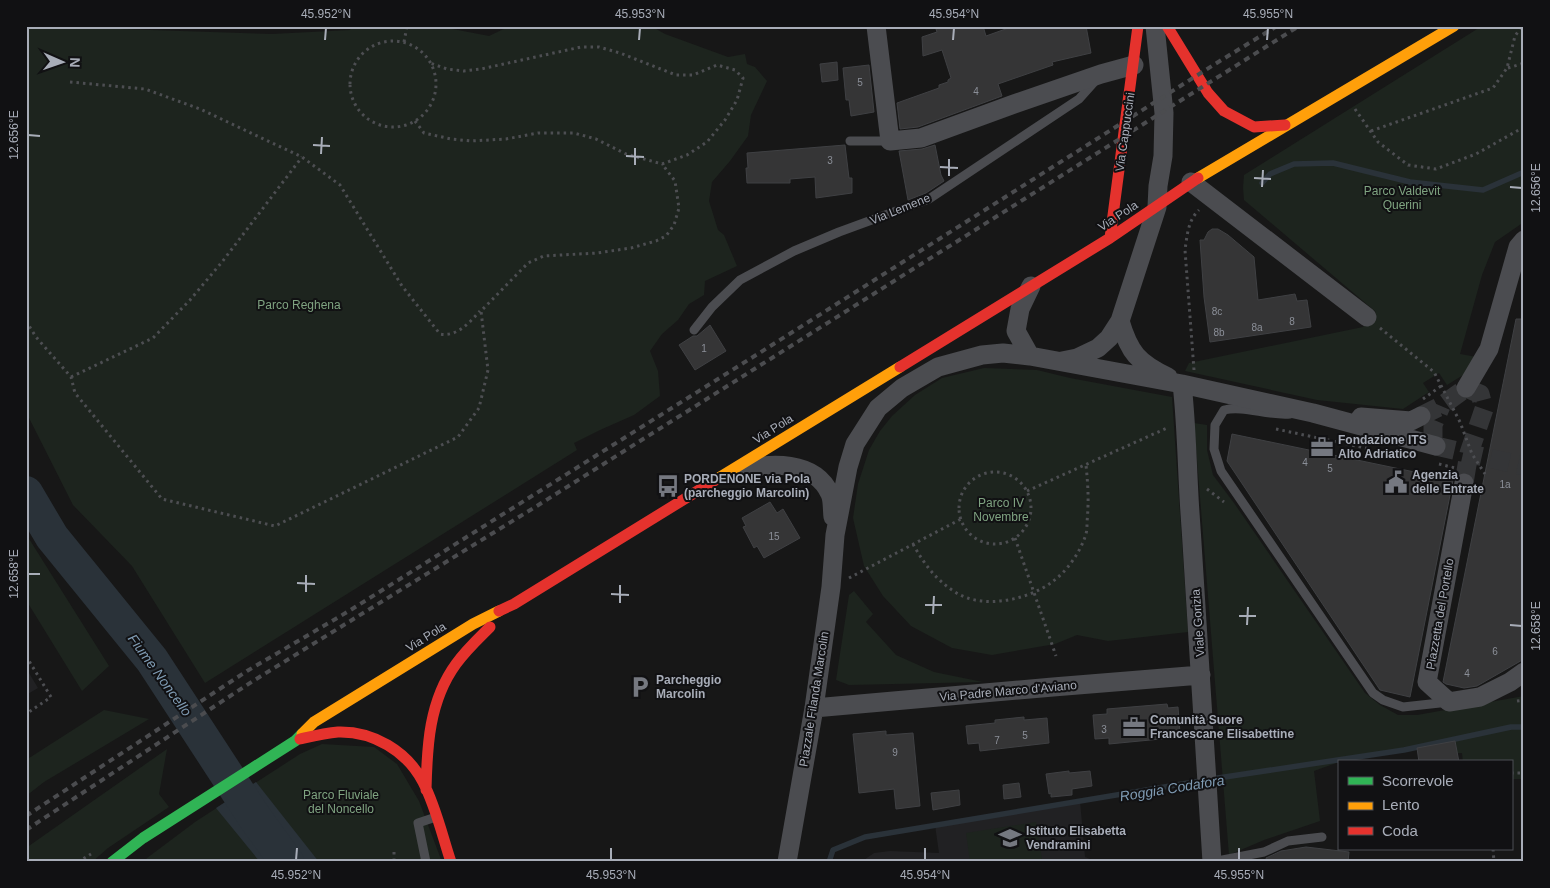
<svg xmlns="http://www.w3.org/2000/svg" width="1550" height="888" font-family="Arial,sans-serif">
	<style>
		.built { fill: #212123 }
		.green { fill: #1d241e }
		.water { fill: #2a3239 }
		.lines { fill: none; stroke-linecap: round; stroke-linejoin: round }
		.stream { stroke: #2a3239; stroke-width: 5.5 }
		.river { stroke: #2a3239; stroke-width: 34 }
		.building { fill: #353536; stroke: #3f4043 }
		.street-tunnel { stroke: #343537; stroke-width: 19; stroke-dasharray: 19 9; stroke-linecap: butt }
		.path { stroke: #4d4e52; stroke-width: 3; stroke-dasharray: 2.5 4; stroke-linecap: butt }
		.lane { stroke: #4b4c50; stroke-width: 9 }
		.street { stroke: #4b4c50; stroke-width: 19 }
		.fast { stroke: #30b455; stroke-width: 11 }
		.slow { stroke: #ff9f0a; stroke-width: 11 }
		.jam { stroke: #e5322d; stroke-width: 11 }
		.rail { stroke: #4b4c4f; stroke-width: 4; stroke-dasharray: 6 5; stroke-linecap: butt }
		.ticks { fill: none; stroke: #a8adb8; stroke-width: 2 }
		.labels { text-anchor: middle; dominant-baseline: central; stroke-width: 4; stroke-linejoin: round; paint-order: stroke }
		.number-label { font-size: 10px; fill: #8b8f98 }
		.street-label { font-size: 12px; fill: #a8adb8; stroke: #111113 }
		.park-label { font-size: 12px; fill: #7fa381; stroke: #111113 }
		.poi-label { font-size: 12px; font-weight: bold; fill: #a8adb8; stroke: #111113; text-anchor: start }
		.water-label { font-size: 14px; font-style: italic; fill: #7f9bb3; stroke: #111113 }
		.neatline { fill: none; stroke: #a8adb8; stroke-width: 2 }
		.ticks-label { font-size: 12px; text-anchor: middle; fill: #a8adb8 }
	</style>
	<rect width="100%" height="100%" fill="#171717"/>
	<path class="built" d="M26 668 38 688 26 695Z
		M1080 801 1085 857 1098 862H861L874 853 890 851 939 853 935 825Z"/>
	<path class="green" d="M26 26H114L121 29 272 34 350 30 352 26H437L489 36 510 26H651L665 34 728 57 745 54 747 64 755 67 767 81 751 115 748 136 730 161 712 182 709 201 718 230 724 235 737 266 705 281 704 295 689 304 678 320 662 334 650 351 658 371 660 396 634 415 600 430 574 443 577 450 205 683 132 566 73 505 26 412Z
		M1482 26H1524V222L1495 242 1482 275 1460 354 1477 357 1468 372 1447 385 1439 373 1423 383 1429 392 1403 409 1317 400 1185 371 1189 363 1363 327 1376 312 1244 200 1243 188 1244 175Z
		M984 368 1037 370 1070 378 1172 397 1188 632 1108 641 1077 635 1055 644 992 655 952 648 911 626 883 596 864 566 853 518 858 484 869 450 880 431 892 416 915 395 942 378Z
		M1194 423 1207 425V450L1213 475 1234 503 1365 693 1380 705 1398 715H1417L1524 696V779H1511V762H1463L1462 753H1457L1455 742 1349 761 1339 762 1314 771 1320 821 1264 840 1229 855Z
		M26 534 109 666 82 691 26 600Z
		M854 591 873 614 866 622 896 655 934 672 983 682 849 685 836 680 849 595Z
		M104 710 149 719 44 782 26 796V760Z
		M322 744 374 747 397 764 419 801 442 862H144L147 858 195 822 300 754Z
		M167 749 159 794 169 807 108 848 92 862H26V848Z
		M1036 822 1042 859 1022 862H970L966 833Z"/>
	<path class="water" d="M256 782 319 862H260L216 808Z"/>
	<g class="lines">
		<path class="stream" d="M1262 183 1270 174 1294 164 1333 163 1410 182 1483 190 1524 172
			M829 862 833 850 865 837 1218 778 1404 750 1511 727H1524"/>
		<path class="river" d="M26 493 52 537 152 660 255 818 287 862"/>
	</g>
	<path class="building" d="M935 26H983L986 36 1014 26H1086L1091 53 1052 62 1053 65 998 84 1002 96 918 127 900 129 897 103 939 88V85L948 82V80L951 78 942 50 923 56 922 37 937 32Z
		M837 62 838 80 822 82 820 64Z
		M869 65 874 112 851 116 849 100H846L843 68Z
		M845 145 849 178H852V193L816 198 815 177 790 179V183H747L746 168H748L747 153Z
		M935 145 941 175 944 181 926 193 908 200 899 151 922 149Z
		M1212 229H1218L1228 235 1254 257 1258 300 1295 294 1297 301 1307 300 1311 327 1210 342 1204 297 1200 240H1204L1208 232Z
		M1516 319H1524V659L1477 686 1464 688 1446 684 1443 682Z
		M710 325 726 351 695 370 679 345 693 336H697Z
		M1232 434 1453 480 1410 697 1380 690 1227 461Z
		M770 502 777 513 783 509 800 538 764 558 757 546 754 548 743 527 746 526 742 518Z
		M1167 704 1168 708 1178 707 1180 733 1170 734 1171 738 1109 744V738L1095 739 1093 715 1107 714V709Z
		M1024 717V720L1047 718 1049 743 980 751 979 743 968 744 966 726 995 723V720Z
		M886 731V735L913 733 920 806 896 809 894 789 859 793 853 734Z
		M1455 741 1459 762H1419L1417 748Z
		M1069 771V773L1090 771 1092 786 1072 789V795L1051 797V793L1049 794 1046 774Z
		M1019 783 1021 797 1004 799 1003 785Z
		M959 790 960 805 933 810 931 793Z
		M1306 847 1349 852 1348 862H1267L1266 858 1281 851Z"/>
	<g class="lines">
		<path class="street-tunnel" d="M1421 416 1441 406 1466 388 1480 394 1484 409 1469 453 1464 483
			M1433 439V425L1441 406
			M1436 446 1524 466"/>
		<path class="path" d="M350 84a43 43 0 1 1 86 0a43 43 0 1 1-86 0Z
			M404 42 407 26
			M1508 68 1524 63
			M70 82 145 89 200 109 302 157 340 185 402 286 440 334C457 337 469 323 480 311
			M1355 109 1378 142 1408 165 1436 169 1476 154 1524 127
			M415 121 424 133 451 139 471 141 506 139 538 133H574L596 139 626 154 662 164 687 155 707 142 725 120 737 100 743 78 735 70 717 65 693 75H676L620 53 599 47H581L481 69 464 71 447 69 430 63
			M1371 131 1493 88 1507 68 1515 36 1522 26
			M26 321 36 337 71 377 75 393 162 499 275 526 458 437 479 408 488 370 481 311 528 263 544 256 597 253 631 248 656 241 666 236 674 225 679 208 675 181 662 164
			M1380 328 1434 372 1460 422 1472 454 1485 474
			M1194 370 1185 250C1187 236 1188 220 1199 210
			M71 377 153 338 190 300 222 262 302 157
			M1423 399 1441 386
			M1276 429 1370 449
			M1439 464 1455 468
			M959 508a36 36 0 1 1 72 0a36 36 0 1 1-72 0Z
			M1207 489 1224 502
			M1027 491 1167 428
			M1015 538 1056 656
			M913 544C924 564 936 580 955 592 982 610 1028 600 1052 582 1067 571 1079 554 1085 537 1087 532 1087 527 1087 522 1089 501 1088 485 1086 465
			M849 578 961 519
			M26 656 51 697 26 714
			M1517 701 1524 700
			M1511 773H1524
			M1493 849 1494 862
			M394 852V862
			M78 862 91 854"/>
		<path class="lane" d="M850 141H890
			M694 330 712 307 740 280 794 251 839 232 929 199 1079 99 1096 80
			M1290 414C1267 416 1244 405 1224 410L1215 425 1214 449 1221 471 1373 693 1383 700 1403 707 1449 702
			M426 862 418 823 436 817
			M1212 862 1264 852 1288 841 1322 837"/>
		<path class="street" d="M876 26 890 141 921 138 1014 104 1101 74 1134 65
			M1191 182 1367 317
			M1120 321C1129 352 1138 363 1168 377
			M1030 356 1016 331 1020 309 1031 286
			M1062 361 1077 358 1098 348 1109 338 1120 321 1157 207 1158 186 1163 156 1164 113 1155 26
			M1182 384C1187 427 1187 470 1190 513 1198 629 1205 745 1212 862
			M1466 388 1489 349 1518 247 1524 240
			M1361 417 1411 421 1421 416
			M740 471C769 462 815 460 830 494 833 500 832 510 833 517
			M1464 483 1427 682 1449 702 1480 697 1510 682 1524 672
			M814 708 1053 687 1201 675
			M787 862 814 708 831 587 835 535 848 467 855 444 878 408 902 388 938 367 982 355 1003 353 1030 356 1182 384 1313 413 1436 446"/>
		<path class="fast" d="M112 862 143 838 295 741 302 734"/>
		<path class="slow" d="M1198 178 1454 26
			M717 479 900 367
			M302 734 314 722 473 624 499 611"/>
		<path class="jam" d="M1167 26 1208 93 1224 111 1254 127 1285 125
			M1110 238 1138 26
			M900 367 1110 238 1198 178
			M499 611 514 604 717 479
			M300 739C313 736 325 733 338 732 373 731 407 751 423 782 436 807 442 835 451 862
			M426 790C427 746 429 701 456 664 466 650 478 639 490 627"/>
		<path class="rail" d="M26 816 247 671 349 611 772 345 1215 64 1277 26
			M26 830 253 681 540 504 1299 26"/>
	</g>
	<path class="ticks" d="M325 40 326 28M639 40 640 28M953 40 954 28M1267 40 1268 28M28 135 40 136M313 145 330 146M321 154 322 137M626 156 644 157M635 165V148M940 167 958 168M949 176V159M1254 178 1271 179M1262 187 1263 170M1510 187 1522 188M28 574H40M297 583 315 584M306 592V575M611 594 629 595M620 603V585M925 605H942M933 614 934 596M1239 616H1256M1247 625 1248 607M1510 625 1522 626M296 860 297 848M611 860V848M925 860V848M1239 860V848"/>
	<defs>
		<symbol id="office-bare" viewBox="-9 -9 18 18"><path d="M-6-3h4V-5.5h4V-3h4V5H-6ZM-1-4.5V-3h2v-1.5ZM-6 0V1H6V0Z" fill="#757880" stroke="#111113" stroke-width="2.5" paint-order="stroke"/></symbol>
		<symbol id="civic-bare" viewBox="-9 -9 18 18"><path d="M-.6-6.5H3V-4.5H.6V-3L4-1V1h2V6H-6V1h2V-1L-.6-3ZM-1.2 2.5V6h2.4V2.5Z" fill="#757880" stroke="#111113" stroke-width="2.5" paint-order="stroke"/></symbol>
		<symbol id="bus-bare" viewBox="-9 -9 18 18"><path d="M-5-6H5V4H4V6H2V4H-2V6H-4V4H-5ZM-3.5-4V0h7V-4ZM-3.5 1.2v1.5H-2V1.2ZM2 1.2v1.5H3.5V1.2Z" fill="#757880" stroke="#111113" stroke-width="2.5" paint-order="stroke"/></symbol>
		<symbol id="parking-bare" viewBox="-9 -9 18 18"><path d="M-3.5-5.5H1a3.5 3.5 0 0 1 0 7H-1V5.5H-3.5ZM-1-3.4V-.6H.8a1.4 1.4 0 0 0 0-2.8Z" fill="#757880" stroke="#111113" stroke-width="2.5" paint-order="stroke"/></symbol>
		<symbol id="school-bare" viewBox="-9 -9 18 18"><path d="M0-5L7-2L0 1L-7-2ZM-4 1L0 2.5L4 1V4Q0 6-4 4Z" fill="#757880" stroke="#111113" stroke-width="2.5" paint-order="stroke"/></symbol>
	</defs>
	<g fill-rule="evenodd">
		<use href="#office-bare" x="1306" y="431" width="32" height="32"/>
		<use href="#civic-bare" x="1380" y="466" width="32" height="32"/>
		<use href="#bus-bare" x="652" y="470" width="32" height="32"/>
		<use href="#parking-bare" x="624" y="671" width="32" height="32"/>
		<use href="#office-bare" x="1118" y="711" width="32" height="32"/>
		<use href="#school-bare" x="994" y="822" width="32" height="32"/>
	</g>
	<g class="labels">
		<g class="number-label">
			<text x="860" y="82">5</text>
			<text x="976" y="91">4</text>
			<text x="830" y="160">3</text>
			<text x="1217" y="311">8c</text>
			<text x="1292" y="321">8</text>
			<text x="1257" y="327">8a</text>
			<text x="1219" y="332">8b</text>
			<text x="704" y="348">1</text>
			<text x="1305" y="462">4</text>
			<text x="1330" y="468">5</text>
			<text x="1505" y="484">1a</text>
			<text x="774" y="536">15</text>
			<text x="1495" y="651">6</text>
			<text x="1467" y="673">4</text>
			<text x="1104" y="729">3</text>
			<text x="1025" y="735">5</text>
			<text x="997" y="740">7</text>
			<text x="895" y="752">9</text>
		</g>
		<g class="street-label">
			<text transform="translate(1125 132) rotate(-82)">Via Cappuccini</text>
			<text transform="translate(900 209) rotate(-22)">Via Lemene</text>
			<text transform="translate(1118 216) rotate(-33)">Via Pola</text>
			<text transform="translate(773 429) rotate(-32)">Via Pola</text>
			<text transform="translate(1440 614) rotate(-80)">Piazzetta del Portello</text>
			<text transform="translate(1198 623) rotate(-94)">Viale Gorizia</text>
			<text transform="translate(426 637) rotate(-32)">Via Pola</text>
			<text transform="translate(1008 691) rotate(-5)">Via Padre Marco d'Aviano</text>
			<text transform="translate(814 699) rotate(-81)">Piazzale Filanda Marcolin</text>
		</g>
		<g class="park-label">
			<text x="1402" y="191">Parco Valdevit<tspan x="1402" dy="14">Querini</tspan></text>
			<text x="299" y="305">Parco Reghena</text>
			<text x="1001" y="503">Parco IV<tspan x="1001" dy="14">Novembre</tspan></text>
			<text x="341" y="795">Parco Fluviale<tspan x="341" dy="14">del Noncello</tspan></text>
		</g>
		<g class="poi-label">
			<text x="1338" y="440">Fondazione ITS<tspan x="1338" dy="14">Alto Adriatico</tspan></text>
			<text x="1412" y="475">Agenzia<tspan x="1412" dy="14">delle Entrate</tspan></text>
			<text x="684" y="479">PORDENONE via Pola<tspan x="684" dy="14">(parcheggio Marcolin)</tspan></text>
			<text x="656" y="680">Parcheggio<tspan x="656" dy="14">Marcolin</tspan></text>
			<text x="1150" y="720">Comunità Suore<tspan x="1150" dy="14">Francescane Elisabettine</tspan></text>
			<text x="1026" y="831">Istituto Elisabetta<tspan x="1026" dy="14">Vendramini</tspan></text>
		</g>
		<g class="water-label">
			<text transform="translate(160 675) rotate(54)">Fiume Noncello</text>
			<text transform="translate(1172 788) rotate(-9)">Roggia Codafora</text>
		</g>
	</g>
	<rect width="1550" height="888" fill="none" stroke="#111113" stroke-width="55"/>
	<rect x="1338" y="760" width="175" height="90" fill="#111113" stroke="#4d4f55"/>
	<rect x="1348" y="777" width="25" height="8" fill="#30b455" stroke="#4d4f55"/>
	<text x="1382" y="786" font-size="15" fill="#a8adb8">Scorrevole</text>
	<rect x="1348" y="802" width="25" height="8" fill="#ff9f0a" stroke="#4d4f55"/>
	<text x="1382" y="810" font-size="15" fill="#a8adb8">Lento</text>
	<rect x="1348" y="827" width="25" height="8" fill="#e5322d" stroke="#4d4f55"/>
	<text x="1382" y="836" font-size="15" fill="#a8adb8">Coda</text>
	<g transform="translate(62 62) rotate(92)" stroke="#111113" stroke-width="4" paint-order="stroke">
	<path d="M0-4L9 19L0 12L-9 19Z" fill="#a8adb8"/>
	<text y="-8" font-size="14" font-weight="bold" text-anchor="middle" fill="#a8adb8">N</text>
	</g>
	<rect x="28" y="28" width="1494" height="832" class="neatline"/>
	<g class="ticks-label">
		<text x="326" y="18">45.952°N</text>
		<text x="640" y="18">45.953°N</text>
		<text x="954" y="18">45.954°N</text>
		<text x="1268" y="18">45.955°N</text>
		<text transform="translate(14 135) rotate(-90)" y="4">12.656°E</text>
		<text transform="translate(1536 188) rotate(-90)" y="4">12.656°E</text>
		<text transform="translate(14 574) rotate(-90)" y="4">12.658°E</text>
		<text transform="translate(1536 626) rotate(-90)" y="4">12.658°E</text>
		<text x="296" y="879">45.952°N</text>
		<text x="611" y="879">45.953°N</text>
		<text x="925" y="879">45.954°N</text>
		<text x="1239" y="879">45.955°N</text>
	</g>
</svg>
